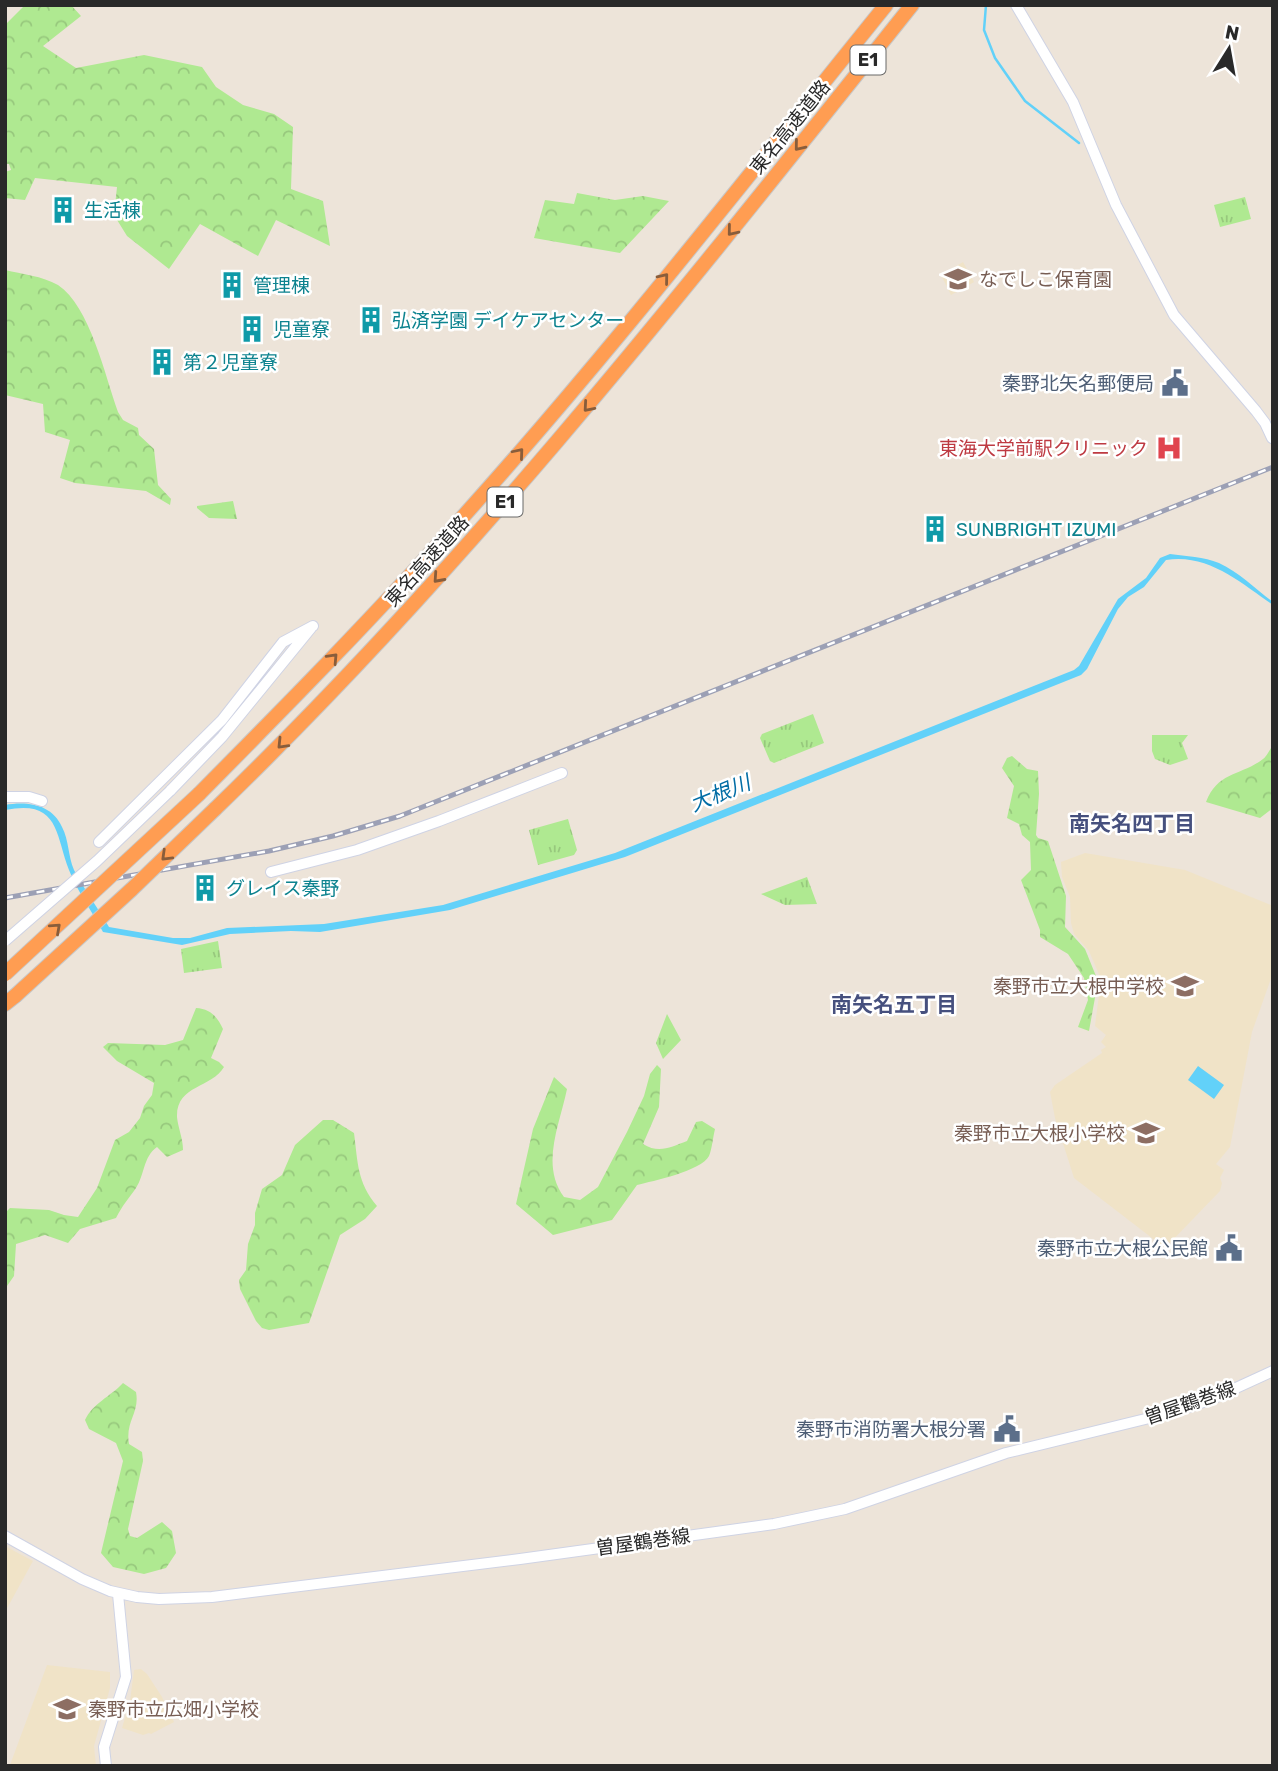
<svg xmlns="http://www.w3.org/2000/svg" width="1278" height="1771" font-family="Rubik,'Noto Sans JP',sans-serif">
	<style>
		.education { fill: #f0e3c7 }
		.grass { fill: url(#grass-tufts) }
		.forest { fill: url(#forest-crowns) }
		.water { fill: #62d1f9 }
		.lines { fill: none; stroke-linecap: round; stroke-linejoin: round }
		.stream { stroke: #62d1f9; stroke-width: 2.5 }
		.secondary-casing { stroke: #cfd3e4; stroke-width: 12 }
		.highway-casing { stroke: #c7c7c7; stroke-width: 16 }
		.secondary { stroke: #fff; stroke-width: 10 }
		.highway { stroke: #ff9d52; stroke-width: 14 }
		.rail-casing { stroke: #9ca0b5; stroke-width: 5 }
		.rail { stroke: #fff; stroke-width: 2.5; stroke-dasharray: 8; stroke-linecap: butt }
		.secondary-bridge-casing { stroke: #cfd3e4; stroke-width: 12; stroke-linecap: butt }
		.highway-bridge-casing { stroke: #c7c7c7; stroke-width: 16; stroke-linecap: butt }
		.secondary-bridge { stroke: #fff; stroke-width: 10 }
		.highway-bridge { stroke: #ff9d52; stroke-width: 14 }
		.oneway { stroke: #895d3b }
		.labels { text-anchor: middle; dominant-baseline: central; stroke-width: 5; stroke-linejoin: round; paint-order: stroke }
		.shield { fill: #fff; stroke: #696969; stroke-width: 2 }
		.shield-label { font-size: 18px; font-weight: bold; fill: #292929 }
		.street-label { font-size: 19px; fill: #292929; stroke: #fff }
		.culture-label { font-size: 19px; fill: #0d838f; stroke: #fff; text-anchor: start }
		.education-label { font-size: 19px; fill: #785e54; stroke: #fff; text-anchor: start }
		.service-label { font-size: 19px; fill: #4e5e75; stroke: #fff; text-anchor: end }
		.health-label { font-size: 19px; fill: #be3a42; stroke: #fff; text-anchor: end }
		.water-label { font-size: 21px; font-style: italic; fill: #026da5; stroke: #fff }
		.neighbourhood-label { font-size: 21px; font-weight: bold; fill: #46507e; stroke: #fff }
	</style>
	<defs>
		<pattern id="grass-tufts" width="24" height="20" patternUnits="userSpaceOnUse" patternTransform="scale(1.75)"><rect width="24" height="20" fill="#afe991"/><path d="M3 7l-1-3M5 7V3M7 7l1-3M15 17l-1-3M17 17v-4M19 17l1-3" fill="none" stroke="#97c87d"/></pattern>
		<pattern id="forest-crowns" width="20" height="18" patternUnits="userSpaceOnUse" patternTransform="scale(1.75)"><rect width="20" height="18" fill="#afe991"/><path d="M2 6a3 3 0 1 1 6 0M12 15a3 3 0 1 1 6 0" fill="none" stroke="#97c87d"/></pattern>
	</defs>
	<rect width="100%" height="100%" fill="#ede4d9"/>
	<path class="education" d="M963 262 974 282 951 295 941 275Z
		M1085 853 1185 870 1273 906V973L1252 1032 1230 1147 1216 1164 1224 1170 1220 1178 1222 1183 1220 1191 1165 1248 1074 1178 1055 1118 1050 1092 1055 1085 1102 1053 1101 1050 1106 1047 1101 1042 1106 1035 1095 1026 1101 979 1089 951 1074 934 1071 923 1070 897 1062 877 1061 862Z
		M5 1546 33 1561 5 1612Z
		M47 1665 110 1672V1688L94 1746 96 1766H5V1763L10 1765Z
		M141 1669 147 1674 162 1697 174 1722 151 1734 149 1733 143 1735 122 1728 130 1701 134 1670Z"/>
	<path class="grass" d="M1245 197 1251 219 1220 227 1214 205Z
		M233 501 237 519 209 518 197 508V506Z
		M813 714 824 743 774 763 770 761 760 738 762 734Z
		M1152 735H1188L1182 743 1188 759 1170 765 1155 759 1152 751Z
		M568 819 577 850 574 855 538 865 529 830Z
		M807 877 817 904 785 905 761 894Z
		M218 941 222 968 184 973 181 949Z
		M667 1014 681 1040 663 1059 656 1043Z"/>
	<path class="forest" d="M25 5H71L81 16 43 46 76 68 144 55 202 67 216 87 243 105 274 114 293 127 291 189 323 201 330 246 276 220 258 256 200 224 169 269 127 236 114 215 117 187 35 178 25 200 5 198V172L11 170 9 164H5V25Z
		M577 193 615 200 643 196 669 201 620 253 534 238 545 200 574 204Z
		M5 270C22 274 42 276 58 285 90 306 105 376 118 412L123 420 138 428 139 435 154 449 158 485 171 499 170 505 146 491 75 483 60 478 70 440 45 432 43 404 5 395Z
		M1273 745V808L1260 818 1206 802C1218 771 1241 776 1263 759 1267 756 1270 749 1273 745Z
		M1012 756 1027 769 1038 771 1039 794 1036 835 1038 838 1048 841 1066 896 1065 927 1085 949 1098 981 1089 1031 1078 1027 1088 1000 1084 978 1068 954 1040 937V930L1021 880 1031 870 1030 842 1022 835 1019 824 1007 818 1014 786 1002 768 1007 758Z
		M196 1008C210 1009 217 1016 223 1029L211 1058 219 1062 224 1067C212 1088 176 1085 177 1117 178 1128 183 1138 183 1150L167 1157 157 1147C143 1157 145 1174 136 1188 129 1198 122 1206 116 1218L80 1229 68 1243 45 1235 16 1244 14 1276 7 1286 5 1285V1213L10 1208 49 1210 64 1215 78 1217 97 1188 115 1140 129 1132 140 1118 144 1106 152 1095 154 1083 117 1061 103 1047 108 1043 165 1045 183 1040Z
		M657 1065 661 1069 659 1107 643 1144C659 1154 671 1147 687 1141L696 1122 702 1121 715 1129C713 1137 712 1149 709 1156 701 1171 653 1181 637 1185L612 1220 553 1235 516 1204 533 1129 554 1077 567 1089C560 1124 540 1165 564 1197L580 1200 598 1187 627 1132 644 1096 650 1074Z
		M323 1120H333L354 1133C358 1163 357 1182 377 1206L365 1219 340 1235 309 1323 269 1330 262 1328 256 1321 240 1289 239 1280 246 1270 248 1244 255 1225V1213L262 1189 282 1175 295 1145Z
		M123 1383 136 1392C140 1413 125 1421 129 1444L142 1452 143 1461 128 1529 130 1536 137 1538 162 1522 172 1531 176 1553 166 1568 144 1574 113 1567 101 1553 123 1461 116 1443 89 1429 85 1420C93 1403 110 1397 123 1383Z"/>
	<path class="water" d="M1170 554C1186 556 1204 557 1219 563 1239 572 1255 589 1273 602V605C1241 583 1208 553 1166 560L1144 587 1128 597 1118 609 1087 669 1081 675 625 857 450 910 320 932 291 931 230 934 182 945 103 932C92 911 77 891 69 870 55 833 59 799 5 810V805C27 801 52 804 62 827 69 840 68 856 74 870 84 889 98 908 109 927L173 938H190L227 928 324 924 443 905 615 853 1074 670 1079 666 1118 599 1146 578 1160 558Z
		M1198 1066 1224 1085 1214 1099 1188 1080Z"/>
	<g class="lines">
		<path class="stream" d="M986 5 984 30 995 58 1025 101 1079 143"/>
		<defs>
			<path id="secondary" d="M1016 5 1073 102 1116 205 1174 315 1256 411 1265 423 1272 438
				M170 791 222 737 311 628
				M5 797H29L42 801
				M99 842 222 720 283 642 313 626
				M271 872 357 850 439 821 562 773
				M5 1536 82 1579 110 1591 137 1597 159 1599 212 1597 520 1559 774 1524 845 1509 1006 1453 1174 1412 1212 1399 1273 1371
				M106 1766 104 1747 126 1677 118 1594"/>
			<path id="highway" d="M199 794C285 707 370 621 451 530 603 362 743 182 886 5
				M215 809C471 562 690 283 912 5
				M5 1004 15 996"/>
		</defs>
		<use href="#secondary" class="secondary-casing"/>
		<use href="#highway" class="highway-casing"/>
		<use href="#secondary" class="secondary"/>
		<use href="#highway" class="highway"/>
		<defs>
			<path id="rail" d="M5 898 269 851 333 836 400 816 1273 467"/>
		</defs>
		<use href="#rail" class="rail-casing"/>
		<use href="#rail" class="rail"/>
		<defs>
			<path id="secondary-bridge" d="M5 941 97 861 170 791"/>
			<path id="highway-bridge" d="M5 974 199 794
				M15 996 132 889 215 809"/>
		</defs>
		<use href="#secondary-bridge" class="secondary-bridge-casing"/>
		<use href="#highway-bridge" class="highway-bridge-casing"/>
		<use href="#secondary-bridge" class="secondary-bridge"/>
		<use href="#highway-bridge" class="highway-bridge"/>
	</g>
	<defs><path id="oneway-chevron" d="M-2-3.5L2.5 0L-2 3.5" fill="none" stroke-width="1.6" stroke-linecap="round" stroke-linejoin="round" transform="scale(1.75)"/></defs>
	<g class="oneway">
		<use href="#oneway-chevron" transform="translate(799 146) rotate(129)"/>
		<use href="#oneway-chevron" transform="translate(732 231) rotate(129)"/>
		<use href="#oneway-chevron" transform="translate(664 278) rotate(-51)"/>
		<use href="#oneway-chevron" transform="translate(588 407) rotate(131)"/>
		<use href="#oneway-chevron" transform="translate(519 453) rotate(-50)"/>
		<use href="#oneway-chevron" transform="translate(438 578) rotate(132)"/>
		<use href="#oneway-chevron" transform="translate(333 658) rotate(-47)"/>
		<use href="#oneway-chevron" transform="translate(282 744) rotate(134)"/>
		<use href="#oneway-chevron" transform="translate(166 856) rotate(136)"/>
		<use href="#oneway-chevron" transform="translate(56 928) rotate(-42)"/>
	</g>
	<defs>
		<symbol id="building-bare" viewBox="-9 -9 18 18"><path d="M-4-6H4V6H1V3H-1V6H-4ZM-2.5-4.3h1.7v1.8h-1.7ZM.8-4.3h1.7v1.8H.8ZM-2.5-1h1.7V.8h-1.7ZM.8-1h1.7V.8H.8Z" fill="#0f9aa8" stroke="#fff" stroke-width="2.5" paint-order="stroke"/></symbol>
		<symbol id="school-bare" viewBox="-9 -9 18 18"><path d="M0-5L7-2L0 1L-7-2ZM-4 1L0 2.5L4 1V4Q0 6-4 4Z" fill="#8d6e63" stroke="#fff" stroke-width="2.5" paint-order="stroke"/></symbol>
		<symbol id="civic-bare" viewBox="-9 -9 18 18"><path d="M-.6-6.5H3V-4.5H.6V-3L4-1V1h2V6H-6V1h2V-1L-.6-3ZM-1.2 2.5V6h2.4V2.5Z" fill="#5c6f8a" stroke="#fff" stroke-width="2.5" paint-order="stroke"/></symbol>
		<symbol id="hospital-bare" viewBox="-9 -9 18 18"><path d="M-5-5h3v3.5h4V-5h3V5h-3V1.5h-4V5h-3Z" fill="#e0444e" stroke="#fff" stroke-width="2.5" paint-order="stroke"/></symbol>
	</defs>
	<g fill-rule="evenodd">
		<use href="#building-bare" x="44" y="191" width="38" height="38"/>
		<use href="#school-bare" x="939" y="260" width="38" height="38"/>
		<use href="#building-bare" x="213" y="266" width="38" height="38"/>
		<use href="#building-bare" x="352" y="301" width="38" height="38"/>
		<use href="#building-bare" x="233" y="310" width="38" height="38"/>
		<use href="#building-bare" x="143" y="343" width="38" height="38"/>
		<use href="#civic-bare" x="1156" y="364" width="38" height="38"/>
		<use href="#hospital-bare" x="1150" y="429" width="38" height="38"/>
		<use href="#building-bare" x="916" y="510" width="38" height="38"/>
		<use href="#building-bare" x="186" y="869" width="38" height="38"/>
		<use href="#school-bare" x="1166" y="967" width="38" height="38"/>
		<use href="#school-bare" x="1127" y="1114" width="38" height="38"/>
		<use href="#civic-bare" x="1210" y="1229" width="38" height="38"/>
		<use href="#civic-bare" x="988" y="1410" width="38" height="38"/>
		<use href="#school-bare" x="48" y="1690" width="38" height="38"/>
	</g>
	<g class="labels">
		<g class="shield">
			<rect x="850.5" y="45.5" width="35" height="29" rx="5"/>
			<rect x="487.5" y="487.5" width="35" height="29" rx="5"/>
		</g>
		<g class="shield-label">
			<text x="868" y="60">E1</text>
			<text x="505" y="502">E1</text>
		</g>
		<g class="street-label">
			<text transform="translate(790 127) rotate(-51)">東名高速道路</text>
			<text transform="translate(427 561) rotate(-48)">東名高速道路</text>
			<text transform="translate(1190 1403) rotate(-19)">曽屋鶴巻線</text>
			<text transform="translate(643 1542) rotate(-8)">曽屋鶴巻線</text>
		</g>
		<g class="culture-label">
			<text x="84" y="210">生活棟</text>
			<text x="253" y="285">管理棟</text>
			<text x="392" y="320">弘済学園 デイケアセンター</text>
			<text x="273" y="329">児童寮</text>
			<text x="183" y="362">第２児童寮</text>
			<text x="956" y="529">SUNBRIGHT IZUMI</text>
			<text x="226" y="888">グレイス秦野</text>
		</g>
		<g class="education-label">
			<text x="979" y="279">なでしこ保育園</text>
			<text x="1164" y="986" text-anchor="end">秦野市立大根中学校</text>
			<text x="1125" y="1133" text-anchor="end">秦野市立大根小学校</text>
			<text x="88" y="1709">秦野市立広畑小学校</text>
		</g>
		<g class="service-label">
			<text x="1154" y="383">秦野北矢名郵便局</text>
			<text x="1208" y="1248">秦野市立大根公民館</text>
			<text x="986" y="1429">秦野市消防署大根分署</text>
		</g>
		<g class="health-label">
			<text x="1148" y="448">東海大学前駅クリニック</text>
		</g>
		<g class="water-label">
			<text transform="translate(720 793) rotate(-22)">大根川</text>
		</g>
		<g class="neighbourhood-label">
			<text x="1132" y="823">南矢名四丁目</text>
			<text x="894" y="1004">南矢名五丁目</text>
		</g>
	</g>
	<rect width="1278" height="1771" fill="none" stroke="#292929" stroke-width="14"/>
	<g transform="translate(1229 49) rotate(11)" stroke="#ffffff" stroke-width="5" paint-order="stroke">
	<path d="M0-5L12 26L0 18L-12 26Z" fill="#292929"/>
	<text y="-10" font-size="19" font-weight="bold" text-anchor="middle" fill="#292929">N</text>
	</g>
</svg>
